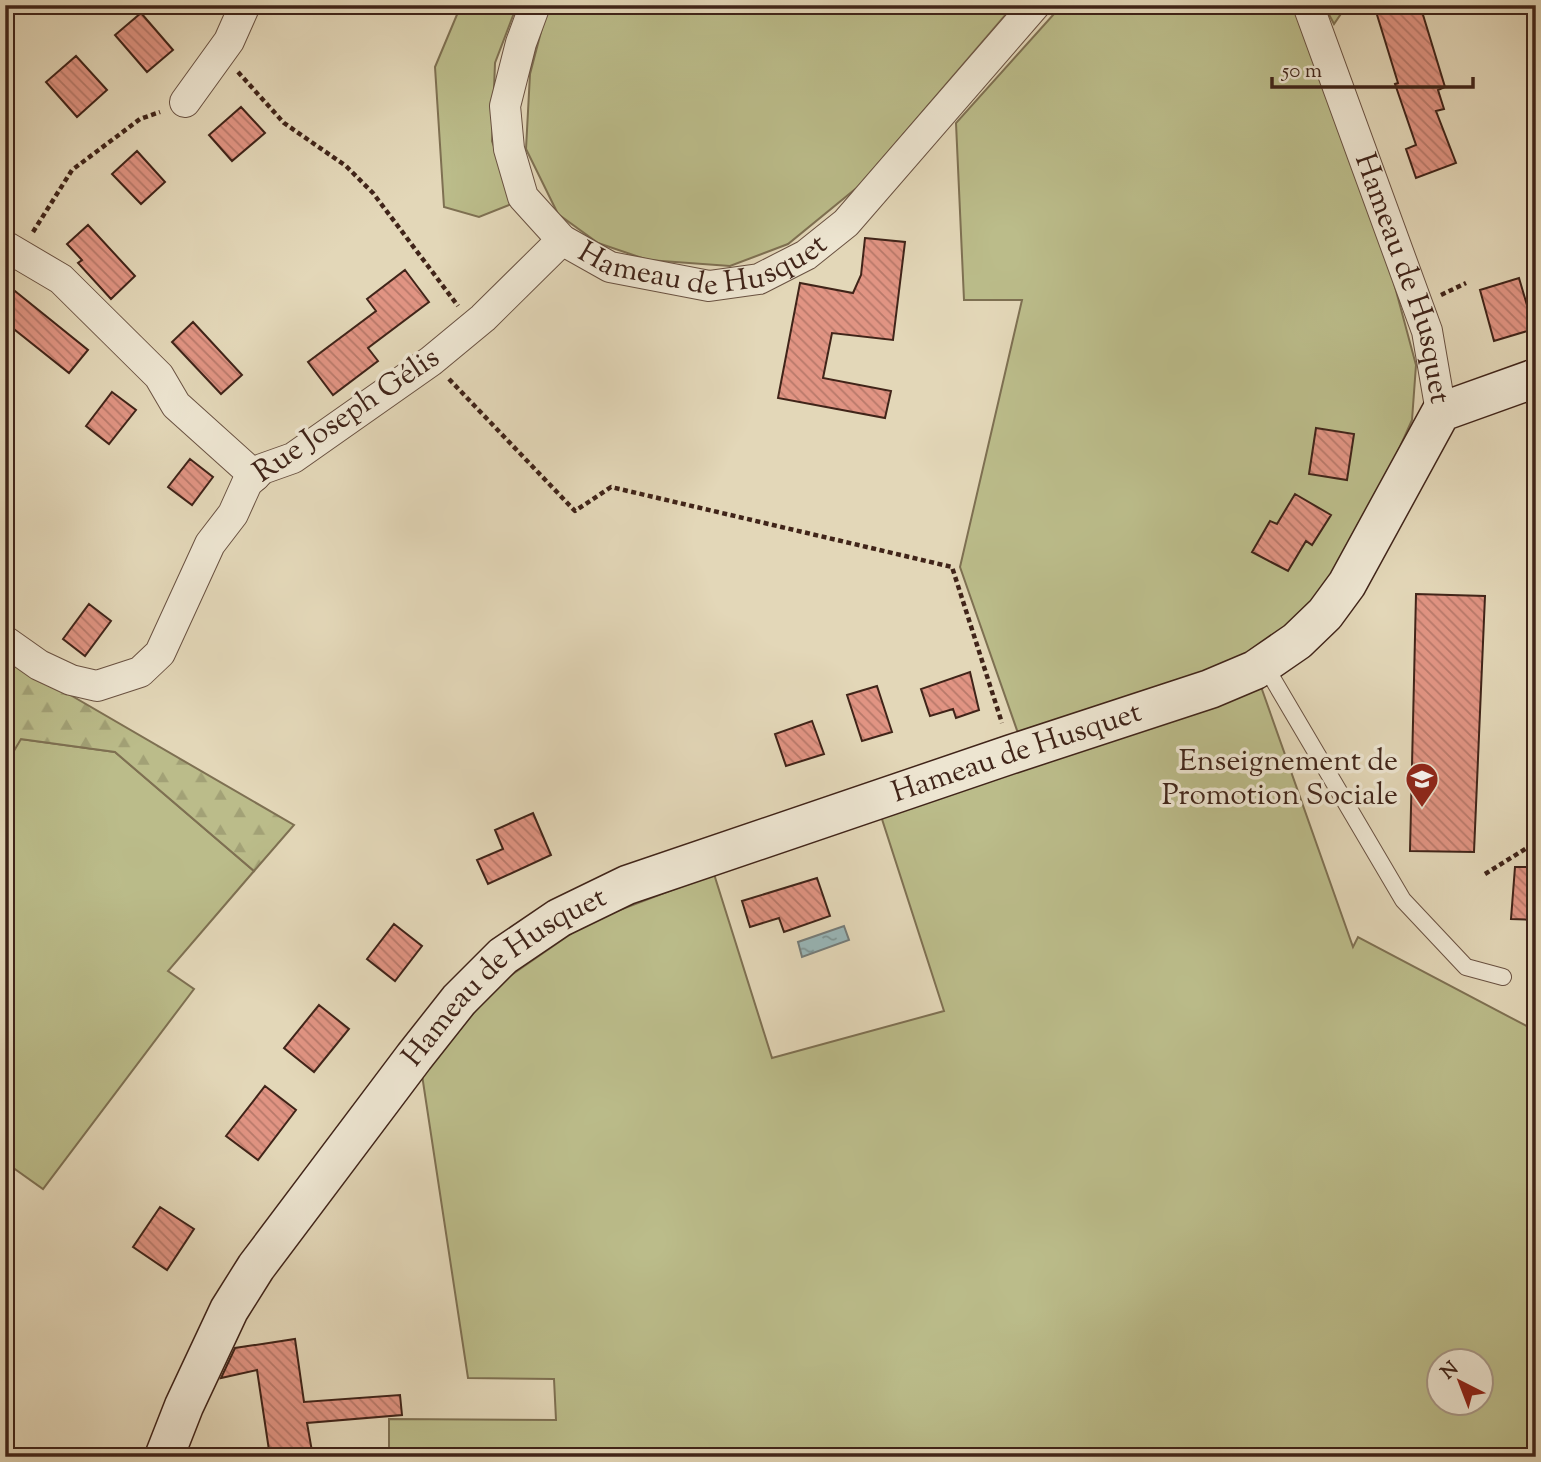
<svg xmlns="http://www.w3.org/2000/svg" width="1541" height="1462" font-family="'Sorts Mill Goudy',serif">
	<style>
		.green { fill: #bbbc8a; stroke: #7e7052; stroke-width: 2; fill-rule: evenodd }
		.forest { fill: url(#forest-firs); stroke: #7e7052; stroke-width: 2 }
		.water { fill: url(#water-ripples); stroke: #757c79; stroke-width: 2 }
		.building { fill: url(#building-back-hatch); stroke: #402419; stroke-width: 2 }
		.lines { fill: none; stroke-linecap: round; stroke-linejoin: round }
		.lane-casing { stroke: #695141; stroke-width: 18 }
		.street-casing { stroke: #695141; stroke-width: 32 }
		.secondary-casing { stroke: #402419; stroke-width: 41 }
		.path { stroke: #402419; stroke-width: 4.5; stroke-dasharray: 5 3.5; stroke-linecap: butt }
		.lane { stroke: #ede5d1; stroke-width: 16 }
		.street { stroke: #ede5d1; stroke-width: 30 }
		.secondary { stroke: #ede5d1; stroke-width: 38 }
		.labels { text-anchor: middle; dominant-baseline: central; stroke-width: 7; stroke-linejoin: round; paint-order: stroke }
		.street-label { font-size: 30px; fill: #402419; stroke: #ede5d1 }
		.poi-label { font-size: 30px; fill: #402419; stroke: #ede5d1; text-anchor: end }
	</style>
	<defs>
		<pattern id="forest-firs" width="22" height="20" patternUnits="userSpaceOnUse" patternTransform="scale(1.75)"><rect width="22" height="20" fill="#bbbc8a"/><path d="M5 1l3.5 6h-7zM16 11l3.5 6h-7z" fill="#a2a176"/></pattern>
		<pattern id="water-ripples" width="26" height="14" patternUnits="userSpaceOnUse" patternTransform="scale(1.75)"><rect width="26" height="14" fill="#99b7b9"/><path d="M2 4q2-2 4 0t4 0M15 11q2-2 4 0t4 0" fill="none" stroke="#7e9596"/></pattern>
		<pattern id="building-back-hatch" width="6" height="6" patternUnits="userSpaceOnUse" patternTransform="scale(1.75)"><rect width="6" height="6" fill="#e19483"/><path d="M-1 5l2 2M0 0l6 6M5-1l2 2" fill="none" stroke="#b8796a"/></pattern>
	</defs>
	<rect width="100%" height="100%" fill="#e3d7b8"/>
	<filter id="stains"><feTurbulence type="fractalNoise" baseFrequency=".00286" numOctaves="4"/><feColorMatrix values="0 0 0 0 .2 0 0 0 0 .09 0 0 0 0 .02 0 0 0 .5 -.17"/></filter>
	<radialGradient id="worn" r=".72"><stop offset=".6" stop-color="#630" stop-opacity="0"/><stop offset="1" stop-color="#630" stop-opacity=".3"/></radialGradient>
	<path class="green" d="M461 5H517L495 63 492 141 514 203 479 217 444 207 435 67Z
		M548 5H1014L859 186 788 244 730 266 648 260 598 243 558 214 526 149 530 74Z
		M1062 5H1293L1391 272 1416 365 1412 420 1374 505 1317 605 1251 657 1019 736 960 567 1022 300H964L956 123Z
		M1259 681 1353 947 1358 937 1536 1031V1457H389V1419L556 1420 554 1379 468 1378 422 1075 497 985 588 922 714 874 772 1058 944 1011 881 816ZM1440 1360H1482V1402H1440Z
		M20 739 115 752 254 871 168 971 194 989 43 1189 5 1162V766Z"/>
	<path class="forest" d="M1324 5H1347L1334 24Z
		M5 657 294 825 254 871 115 752 21 739 5 766Z"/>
	<path class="water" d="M844 926 849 940 802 957 798 942Z"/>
	<path class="building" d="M1374 5H1420L1445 87 1438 90 1444 109 1436 111 1456 163 1416 178 1406 149 1416 145 1395 84 1398 83Z
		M141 13 173 50 147 72 115 35Z
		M76 56 107 90 77 117 46 82Z
		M241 107 265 133 232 161 209 135Z
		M137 151 165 182 141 204 112 174Z
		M88 225 135 276 111 299 78 263 82 260 67 244Z
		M865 238 905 242 893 340 832 333 823 378 891 391 885 418 778 398 800 283 853 293 861 275Z
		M405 270 429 302 368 348 378 361 333 395 308 362 376 311 367 299Z
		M1519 278 1534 329 1494 341 1480 290Z
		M5 283 88 350 69 373 5 322Z
		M193 322 242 375 221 394 172 342Z
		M112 392 136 410 109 444 86 426Z
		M1316 428 1354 434 1347 480 1309 474Z
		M190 459 213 477 192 505 168 487Z
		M1295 494 1331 515 1312 545 1306 541 1288 571 1252 552 1270 521 1277 524Z
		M1416 594 1485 596 1474 852 1410 851Z
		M89 604 111 621 85 656 63 639Z
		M970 672 979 710 956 718 953 709 930 716 921 689Z
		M877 686 892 732 862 741 847 695Z
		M812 721 824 754 786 766 775 734Z
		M533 813 551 855 488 884 477 860 503 849 495 830Z
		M1515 867H1536V920L1511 919Z
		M817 878 830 916 784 932 779 918 750 927 742 901Z
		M394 924 422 946 395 981 367 959Z
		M319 1005 349 1029 314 1072 284 1048Z
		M265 1086 296 1110 258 1160 226 1136Z
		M160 1207 194 1229 167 1270 133 1247Z
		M295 1339 304 1402 400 1395 402 1415 307 1423 313 1457H270L257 1370 221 1378 235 1348Z"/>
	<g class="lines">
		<defs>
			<path id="lane" d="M1264 664 1403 900 1466 967 1503 977"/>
			<g id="street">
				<path id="s1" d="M535 5 521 43 505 106 509 149 523 197 562 240 610 267 709 286 759 279 806 255 846 223 1035 5"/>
				<path id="s2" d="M1308 5 1427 331 1441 412"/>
				<path d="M185 102 229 41 245 5"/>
				<path d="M5 246 61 279 159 376 176 405 255 476"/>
				<path d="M5 641 39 665 71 680 97 686 140 672 160 653 210 544 233 514 247 483 262 469 293 458 431 361 483 318 562 240"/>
			</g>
			<g id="secondary">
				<path id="s3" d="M164 1457 184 1406 229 1310 256 1267 414 1057 459 1000 503 956 559 918 627 885 1012 754 1210 689 1255 670 1297 641 1325 614 1347 584 1441 412 1536 378"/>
			</g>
		</defs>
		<use href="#lane" class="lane-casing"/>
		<use href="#street" class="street-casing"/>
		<use href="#secondary" class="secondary-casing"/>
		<path class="path" d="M238 72 284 123 346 166 373 193 458 306
			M33 232 72 170 140 119 160 112
			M1441 295 1466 283
			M449 379 575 511 611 487 952 567 1002 723
			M1485 874 1530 846H1536"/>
		<use href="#lane" class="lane"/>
		<use href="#street" class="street"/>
		<use href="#secondary" class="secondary"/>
	</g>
	<defs>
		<symbol id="school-pin" viewBox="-11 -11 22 30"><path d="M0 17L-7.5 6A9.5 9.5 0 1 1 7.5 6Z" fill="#8f2418" stroke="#ede5d1"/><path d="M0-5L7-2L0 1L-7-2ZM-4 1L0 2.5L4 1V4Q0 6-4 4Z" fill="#fff"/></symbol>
	</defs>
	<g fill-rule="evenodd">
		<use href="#school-pin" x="1403" y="760" width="38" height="52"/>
	</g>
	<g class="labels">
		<g class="street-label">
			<text stroke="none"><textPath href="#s1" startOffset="408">Hameau de Husquet</textPath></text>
			<text stroke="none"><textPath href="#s2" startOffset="290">Hameau de Husquet</textPath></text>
			<text transform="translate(347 416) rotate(-34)">Rue Joseph Gélis</text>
			<text stroke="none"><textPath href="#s3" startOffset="1164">Hameau de Husquet</textPath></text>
			<text stroke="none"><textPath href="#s3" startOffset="597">Hameau de Husquet</textPath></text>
		</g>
		<g class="poi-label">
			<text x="1398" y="762">Enseignement de<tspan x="1398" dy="34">Promotion Sociale</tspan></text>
		</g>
	</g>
	<rect width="1541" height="1462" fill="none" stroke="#e3d7b8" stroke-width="28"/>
	<rect x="7" y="7" width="1527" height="1448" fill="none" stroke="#402419" stroke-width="3.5"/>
	<rect x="14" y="14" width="1513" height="1434" fill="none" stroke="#402419" stroke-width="2"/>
	<g transform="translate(1460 1382) rotate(318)"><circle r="33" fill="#ede5d1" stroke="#a89887" stroke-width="2"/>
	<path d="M0-5L12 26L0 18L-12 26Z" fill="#8f2418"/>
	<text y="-10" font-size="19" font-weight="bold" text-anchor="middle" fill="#402419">N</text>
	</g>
	<path d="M1272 77v10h201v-10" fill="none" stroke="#402419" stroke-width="3.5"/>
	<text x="1282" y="77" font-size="21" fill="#402419" stroke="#ede5d1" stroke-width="5" paint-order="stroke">50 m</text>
	<rect width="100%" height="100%" filter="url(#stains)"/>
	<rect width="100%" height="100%" fill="url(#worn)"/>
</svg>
